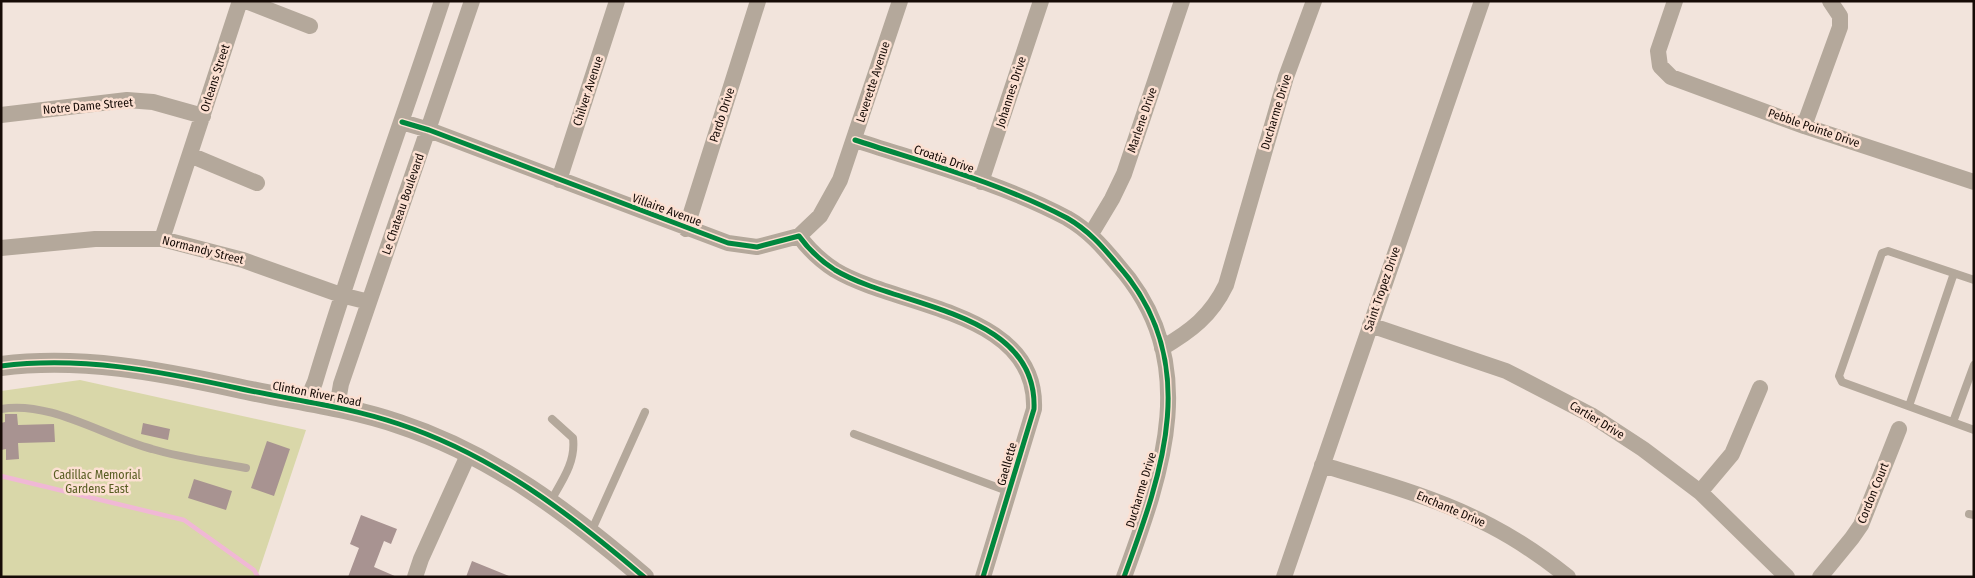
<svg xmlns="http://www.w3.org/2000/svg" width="1975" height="578" font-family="'Fira Sans Condensed',sans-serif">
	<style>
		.green { fill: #d9d7a9 }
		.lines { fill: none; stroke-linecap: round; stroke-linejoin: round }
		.stream { stroke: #f0b8d5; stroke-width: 4.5 }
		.building { fill: #a89391 }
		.service { stroke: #b4a89b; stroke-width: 8 }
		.minor { stroke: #b4a89b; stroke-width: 16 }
		.tertiary { stroke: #b4a89b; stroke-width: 20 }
		.cycleway-casing { stroke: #fce0d2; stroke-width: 8 }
		.cycleway { stroke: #00873e; stroke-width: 5 }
		.labels { text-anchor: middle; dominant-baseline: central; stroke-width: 5; stroke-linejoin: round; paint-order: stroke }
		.street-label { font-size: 12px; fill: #160b06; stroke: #fce0d2 }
		.park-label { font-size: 12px; fill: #575c21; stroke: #fce0d2 }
	</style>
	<rect width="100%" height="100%" fill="#f2e4dc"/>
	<path class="green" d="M80 380 306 430 257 577H1V391Z"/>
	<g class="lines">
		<path class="stream" d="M1 476 184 520 254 570 258 577"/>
	</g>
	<path class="building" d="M5 414H17L18 425 54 424 55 442 18 443 19 459 6 460V449L1 450V423L5 422Z
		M143 423 170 429 168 440 141 434Z
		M267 441 290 449 274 496 251 488Z
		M194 479 232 491 226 510 188 498Z
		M361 515 397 529 391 544 384 541 374 567 397 577H348L359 548 350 544Z
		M472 561 509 576V577H466Z"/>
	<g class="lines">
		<path class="service" d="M1974 280 1888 251 1882 253 1839 376 1842 382 1974 430
			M1909 406 1954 273
			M1 409C50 400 105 437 152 449 182 458 215 462 246 468
			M1953 422 1974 365
			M854 434 1010 492
			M550 502C562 481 576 462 573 438L552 419
			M1969 514 1974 515
			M591 532 645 412"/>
		<path class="minor" d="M246 1 310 26
			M1675 1 1658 51 1660 66 1671 77 1804 126 1974 182
			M1 115 127 100 153 102 203 116
			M402 122 429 130 728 243 757 247 799 236C809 250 821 261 835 270 898 308 1038 310 1034 409L983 577
			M1804 126 1840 27V16L1830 1
			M855 140C925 163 1001 183 1067 218 1088 230 1102 246 1117 264 1203 360 1163 471 1124 577
			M190 155 257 183
			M559 180 617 1
			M981 182 1041 1
			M686 229 758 1
			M1091 234 1112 199 1124 174 1182 1
			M799 236 820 216 840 180 900 1
			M162 239 240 1
			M1 248 95 239H162L243 260 341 295 369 302
			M1370 325 1506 371 1591 415 1643 449 1700 492 1787 577
			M1162 348C1191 331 1211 316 1226 285L1286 77 1314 1
			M306 403 315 382C353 254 400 129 442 1
			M337 407 341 384 472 1
			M1322 465C1379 482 1438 498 1491 526 1518 540 1544 558 1568 577
			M1700 492 1732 454 1760 388
			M415 577 421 559 469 453
			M1284 577 1482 1
			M1820 577 1852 538 1861 525 1899 429"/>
		<path class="tertiary" d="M1 366C81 356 159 371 237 388 291 400 346 406 399 424 493 455 569 513 644 577"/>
		<defs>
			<path id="cycleway" d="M402 122 429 130 728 243 757 247 799 236C809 250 821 261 835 270 898 308 1038 310 1034 409L983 577
				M855 140C925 163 1001 183 1067 218 1088 230 1102 246 1117 264 1203 360 1163 471 1124 577
				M1 366C81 356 159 371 237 388 291 400 346 406 399 424 493 455 569 513 644 577"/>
		</defs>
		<use href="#cycleway" class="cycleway-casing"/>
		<use href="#cycleway" class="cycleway"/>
	</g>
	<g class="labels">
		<g class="street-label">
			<text transform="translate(215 78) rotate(-72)">Orleans Street</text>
			<text transform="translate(873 82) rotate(-72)">Leverette Avenue</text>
			<text transform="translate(588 91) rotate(-72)">Chilver Avenue</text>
			<text transform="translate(1011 92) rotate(-72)">Johannes Drive</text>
			<text transform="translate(88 106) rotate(-5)">Notre Dame Street</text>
			<text transform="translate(1276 112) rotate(-73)">Ducharme Drive</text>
			<text transform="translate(722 115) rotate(-72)">Pardo Drive</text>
			<text transform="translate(1142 120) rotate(-71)">Marlene Drive</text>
			<text transform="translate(1814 128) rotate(19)">Pebble Pointe Drive</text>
			<text transform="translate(944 159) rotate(19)">Croatia Drive</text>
			<text transform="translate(403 204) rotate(-71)">Le Chateau Boulevard</text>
			<text transform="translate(667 210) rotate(20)">Villaire Avenue</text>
			<text transform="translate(203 250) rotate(14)">Normandy Street</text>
			<text transform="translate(1382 289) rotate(-71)">Saint Tropez Drive</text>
			<text transform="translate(317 394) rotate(11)">Clinton River Road</text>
			<text transform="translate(1597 420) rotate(31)">Cartier Drive</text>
			<text transform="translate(1007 464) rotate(-74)">Gaellette</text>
			<text transform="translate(1141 490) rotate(-73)">Ducharme Drive</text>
			<text transform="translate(1873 493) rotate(-68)">Cordon Court</text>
			<text transform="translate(1451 509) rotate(23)">Enchante Drive</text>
		</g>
		<g class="park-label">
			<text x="97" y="475">Cadillac Memorial<tspan x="97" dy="14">Gardens East</tspan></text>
		</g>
	</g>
	<rect width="1975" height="578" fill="none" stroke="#160b06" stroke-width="5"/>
</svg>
